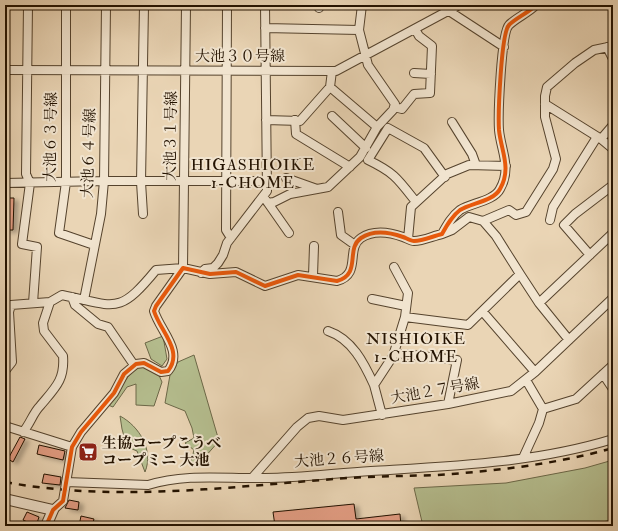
<svg xmlns="http://www.w3.org/2000/svg" width="618" height="531" font-family="'IM FELL Double Pica','Noto Serif JP',serif">
	<style>
		.green { fill: #b5be8f; stroke: #6c6848 }
		.building { fill: #e29d83; stroke: #231200; filter: url(#shadow) }
		.lines { fill: none; stroke-linecap: round; stroke-linejoin: round }
		.minor-casing { stroke: #55432d; stroke-width: 10 }
		.tertiary-casing { stroke: #55432d; stroke-width: 12 }
		.minor { stroke: #f1e4cf; stroke-width: 8 }
		.tertiary { stroke: #f1e4cf; stroke-width: 10 }
		.rail { stroke: #231200; stroke-width: 2.5; stroke-dasharray: 7 7; stroke-linecap: butt }
		.cycleway-casing { stroke: #f1e4cf; stroke-width: 6 }
		.cycleway { stroke: #e8590c; stroke-width: 4 }
		.labels { text-anchor: middle; dominant-baseline: central; stroke-width: 4; stroke-linejoin: round; paint-order: stroke }
		.street-label { font-size: 15px; fill: #231200; stroke: #f1e4cf }
		.poi-label { font-size: 15px; font-weight: bold; fill: #231200; stroke: #f1e4cf; text-anchor: start }
		.neighbourhood-label { font-size: 16px; letter-spacing: 1px; fill: #231200; stroke: #f1e4cf }
	</style>
	<defs>
		<filter id="shadow"><feDropShadow dx="4.5" dy="2.5" stdDeviation="2" flood-color="#0004"/></filter>
	</defs>
	<rect width="100%" height="100%" fill="#ead5b5"/>
	<filter id="stains"><feTurbulence type="fractalNoise" baseFrequency=".005" numOctaves="4"/><feColorMatrix values="0 0 0 0 .2 0 0 0 0 .09 0 0 0 0 .02 0 0 0 .5 -.17"/></filter>
	<radialGradient id="worn" r=".72"><stop offset=".6" stop-color="#630" stop-opacity="0"/><stop offset="1" stop-color="#630" stop-opacity=".3"/></radialGradient>
	<path class="green" d="M163 336 167 359 162 366 151 359 145 343Z
		M194 355 219 441 197 466 190 465 194 450 185 443 194 438 192 428 185 411 165 403 170 375 178 362Z
		M141 365 157 371 162 382 154 406 136 405V384L127 387 113 407 108 405 130 374Z
		M120 416C139 426 154 450 145 472L137 451 127 447 122 429Z
		M613 460V519L590 526H423L414 488 506 483 585 468Z"/>
	<path class="building" d="M5 198H14L13 230H5Z
		M20 437 25 439 13 462 8 459Z
		M39 445 65 451 63 460 37 454Z
		M44 474 61 477 60 485 42 483Z
		M69 500 79 502 78 510 65 508Z
		M354 504 356 519 400 514 401 526H275L273 512Z
		M27 512 39 517 36 526 23 520Z
		M81 516 94 519 92 526H79Z"/>
	<g class="lines">
		<defs>
			<path id="minor" d="M28 5 26 174 30 183 22 244 37 247 33 303
				M66 5V182L59 233 94 245
				M227 5 226 230 231 238
				M319 8V5
				M449 11 504 47
				M265 28 359 30 362 5
				M607 47 613 59
				M5 70 336 71 459 5
				M414 73 431 74
				M330 87 332 71
				M545 104 601 139 613 149
				M394 107 402 109 414 94 430 93 432 46 419 36 415 29
				M332 116 366 148
				M266 120 300 121 330 87 377 127 393 110 395 104 368 65 359 30
				M295 120 296 134 350 167
				M452 122 472 154 476 165
				M601 139 613 125
				M286 178 317 189
				M5 183 104 181H267
				M263 196 268 203 274 202 290 194 328 187 360 157 377 127
				M416 202C398 179 395 173 368 160L388 128 424 148 445 177
				M268 203 289 233
				M338 212 341 235 355 245
				M143 214 141 182 144 5
				M550 220 553 207 597 137
				M483 221 509 210 516 215 526 212 553 169 556 159 545 117V96L547 87 575 63 594 50 613 46
				M442 234 452 230 469 217 483 221 496 236 520 274
				M408 239 411 207 447 174 469 165 506 166
				M590 255 564 225 575 214 613 185
				M394 267 408 293 405 317
				M201 273 205 269 213 268 218 263 223 255 227 243 267 191 265 5
				M313 276 314 246
				M72 297 75 305 98 324 108 327 134 365
				M372 299 406 306
				M84 300 101 214 104 181 106 5
				M539 303 613 233
				M483 312 535 372
				M328 331C352 339 364 363 374 385
				M395 353 457 360 448 404
				M5 371 12 362 9 312 11 305 50 302 62 295C116 306 118 316 156 270L183 268 186 5
				M603 374 613 389
				M543 409 576 399 613 365
				M382 415 374 385 393 356 405 317 468 325 520 274 539 303 569 340
				M5 426 72 447
				M23 432C30 424 33 413 40 406 55 388 65 380 63 356L44 331 43 323 50 302
				M523 458 539 423 543 409 526 380
				M253 477 297 427 308 418 319 416 343 420 448 404 511 391 535 372 613 298
				M66 482 148 485C187 473 226 479 265 478 300 478 336 473 371 471 452 466 535 463 613 439
				M53 510 63 501 72 447 81 432 114 393 124 374 136 364 144 363 161 372 168 371C184 351 160 331 154 311L156 306 183 268 210 274 236 272 265 286 298 275 337 281C362 274 345 249 361 238 373 230 389 232 403 237 406 238 411 241 414 241 423 241 433 236 442 234 447 225 452 216 460 210 471 203 494 201 500 189 512 168 501 151 499 130 498 115 501 33 509 25 516 18 528 13 536 5"/>
			<path id="tertiary" d="M5 499 53 510 46 526"/>
		</defs>
		<use href="#minor" class="minor-casing"/>
		<use href="#tertiary" class="tertiary-casing"/>
		<use href="#minor" class="minor"/>
		<use href="#tertiary" class="tertiary"/>
		<path class="rail" d="M5 482C118 503 235 486 348 478 378 476 407 476 437 475 496 471 557 464 613 448"/>
		<defs>
			<path id="cycleway" d="M46 526 53 510 63 501 72 447 81 432 114 393 124 374 136 364 144 363 161 372 168 371C184 351 160 331 154 311L156 306 183 268 210 274 236 272 265 286 298 275 337 281C362 274 345 249 361 238 373 230 389 232 403 237 406 238 411 241 414 241 423 241 433 236 442 234 447 225 452 216 460 210 471 203 494 201 500 189 512 168 501 151 499 130 498 115 501 33 509 25 516 18 528 13 536 5"/>
		</defs>
		<use href="#cycleway" class="cycleway-casing"/>
		<use href="#cycleway" class="cycleway"/>
	</g>
	<defs>
		<symbol id="supermarket-square" viewBox="-11 -11 22 22"><rect x="-9" y="-9" width="18" height="18" rx="4" fill="#8f2418" stroke="#f1e4cf"/><path d="M-6-5.5h2.5l.6 2H6L4.5 2H-2.5L-4.4-4H-6ZM-1.5 3.2a1.3 1.3 0 1 0 .1 0ZM3 3.2a1.3 1.3 0 1 0 .1 0Z" fill="#fff"/></symbol>
	</defs>
	<g fill-rule="evenodd">
		<use href="#supermarket-square" x="77" y="441" width="22" height="22"/>
	</g>
	<g class="labels">
		<g class="street-label">
			<text x="240" y="56">大池３０号線</text>
			<text transform="translate(171 136) rotate(-89)">大池３１号線</text>
			<text transform="translate(51 137) rotate(-89)">大池６３号線</text>
			<text transform="translate(89 153) rotate(-88)">大池６４号線</text>
			<text transform="translate(435 391) rotate(-10)">大池２７号線</text>
			<text transform="translate(339 459) rotate(-4)">大池２６号線</text>
		</g>
		<g class="poi-label">
			<text x="102" y="443">生協コープこうべ<tspan x="102" dy="17">コープミニ 大池</tspan></text>
		</g>
		<g class="neighbourhood-label">
			<text x="253" y="165">HIGASHIOIKE<tspan x="253" dy="18">1-CHOME</tspan></text>
			<text x="416" y="339">NISHIOIKE<tspan x="416" dy="18">1-CHOME</tspan></text>
		</g>
	</g>
	<rect width="618" height="531" fill="none" stroke="#ead5b5" stroke-width="20"/>
	<rect x="6" y="6" width="606" height="519" fill="none" stroke="#231200" stroke-width="2"/>
	<rect x="10" y="10" width="598" height="511" fill="none" stroke="#231200"/>
	<rect width="100%" height="100%" filter="url(#stains)"/>
	<rect width="100%" height="100%" fill="url(#worn)"/>
</svg>
